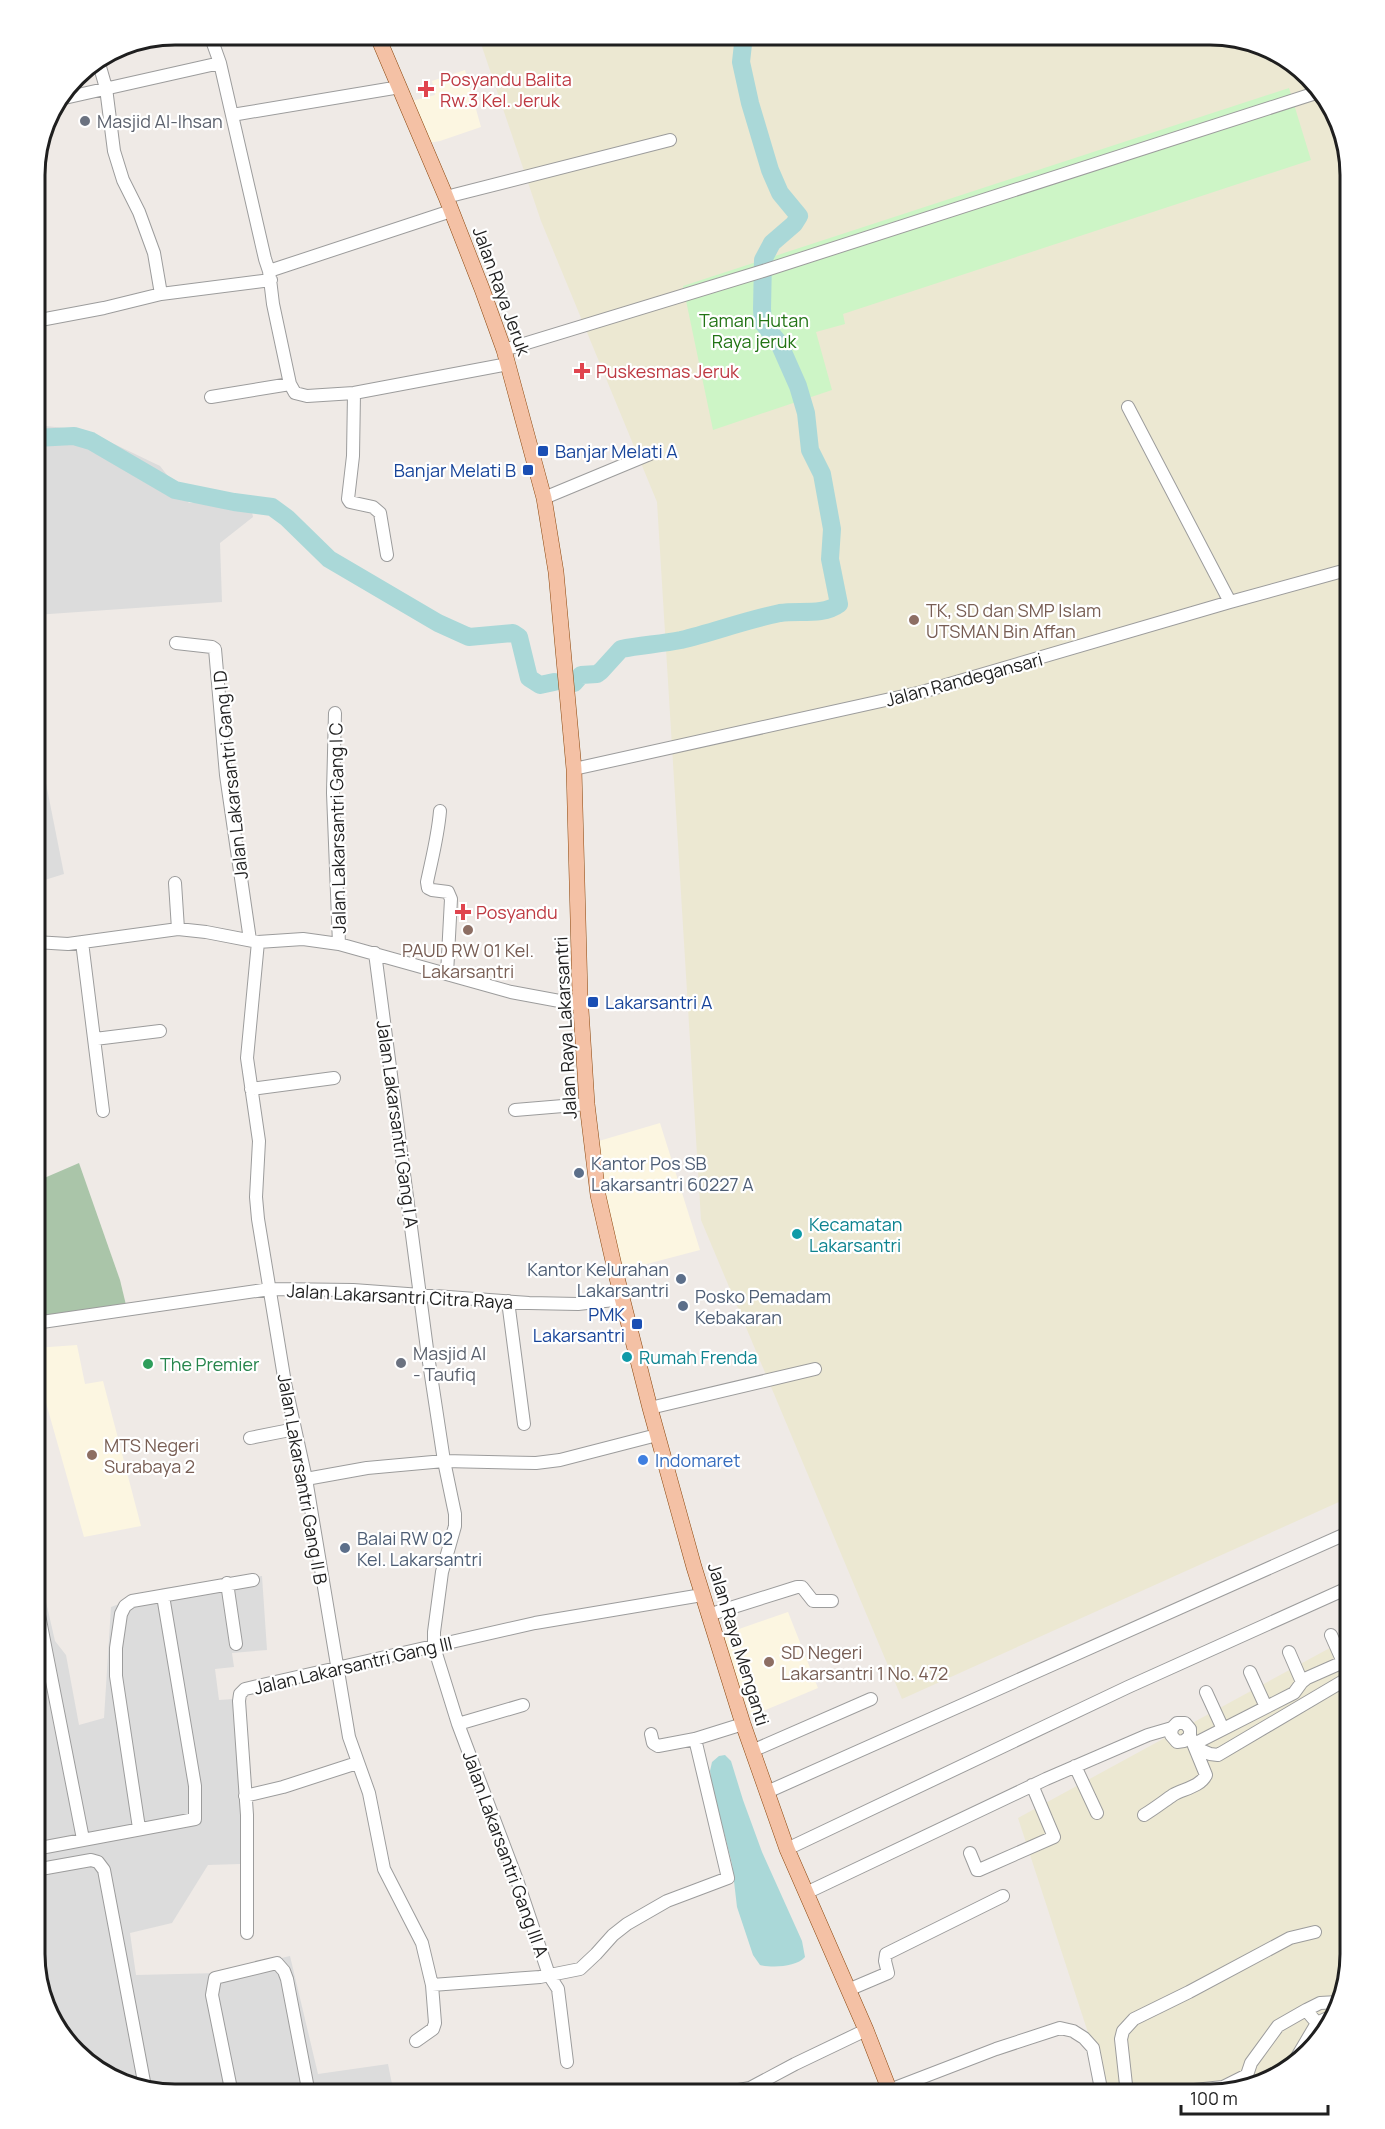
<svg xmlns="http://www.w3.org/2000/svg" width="1385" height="2129" font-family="Manrope,sans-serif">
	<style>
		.residential { fill: #dcdcdc }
		.education { fill: #fcf6e1 }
		.farmland { fill: #ece8d2 }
		.cemetery { fill: #aac5a9 }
		.park { fill: #cdf5c6 }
		.water { fill: #aad8d8 }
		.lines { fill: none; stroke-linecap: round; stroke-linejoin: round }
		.river { stroke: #aad8d8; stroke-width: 18 }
		.minor-casing { stroke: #9c9c9c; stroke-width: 14 }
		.major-casing { stroke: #8c470d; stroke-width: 16 }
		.minor { stroke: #fff; stroke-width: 12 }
		.major { stroke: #f4c1a5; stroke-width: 15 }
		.health-dot { fill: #e0444e; stroke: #fff; stroke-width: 2 }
		.worship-dot { fill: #6b7280; stroke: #fff; stroke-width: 2 }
		.transit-dot { fill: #1a4fb4; stroke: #fff; stroke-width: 2 }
		.education-dot { fill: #8d6e63; stroke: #fff; stroke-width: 2 }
		.service-dot { fill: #5c6f8a; stroke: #fff; stroke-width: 2 }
		.culture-dot { fill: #0f9aa8; stroke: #fff; stroke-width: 2 }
		.leisure-dot { fill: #2e9e5b; stroke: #fff; stroke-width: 2 }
		.shop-dot { fill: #3f7fe0; stroke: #fff; stroke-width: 2 }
		.labels { text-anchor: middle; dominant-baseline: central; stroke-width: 4.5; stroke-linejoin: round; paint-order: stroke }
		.health-label { font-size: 18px; fill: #be3a42; stroke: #fff; text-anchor: start }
		.worship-label { font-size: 18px; fill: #5b616d; stroke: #fff; text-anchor: start }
		.street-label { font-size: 18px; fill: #1f1f1f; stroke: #fff }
		.park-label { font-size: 18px; fill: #227415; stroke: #fff }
		.transit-label { font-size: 18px; fill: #164399; stroke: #fff; text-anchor: start }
		.education-label { font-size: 18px; fill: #785e54; stroke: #fff; text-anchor: start }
		.service-label { font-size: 18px; fill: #4e5e75; stroke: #fff; text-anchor: start }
		.culture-label { font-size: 18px; fill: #0d838f; stroke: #fff; text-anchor: start }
		.leisure-label { font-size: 18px; fill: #27864d; stroke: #fff; text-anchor: start }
		.shop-label { font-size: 18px; fill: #366cbe; stroke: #fff; text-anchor: start }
		.rim { fill: none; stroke: #1f1f1f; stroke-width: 3 }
	</style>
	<rect width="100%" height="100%" fill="#efeae6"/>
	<path class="residential" d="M35 425 85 430 160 466 189 503 249 497 253 517 220 543 222 602 35 615Z
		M35 728 64 874 35 883Z
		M35 1554 55 1641 66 1655 79 1725 104 1718 111 1607 163 1588 262 1576 267 1650 232 1653 234 1667 215 1669 219 1700 233 1699 242 1817 240 1864 208 1865 172 1923 130 1933 136 1975 219 1973 290 1956 318 2074 388 2064 394 2094H166L97 2071 53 2024 35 1954Z"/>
	<path class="education" d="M465 70 481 127 440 141 423 144 408 102 435 95 432 81Z
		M660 1123 700 1250 620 1271 592 1143Z
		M77 1345 85 1384 103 1381 141 1526 84 1537 35 1364V1348Z
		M788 1612 818 1688 751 1716 719 1636Z"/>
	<path class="farmland" d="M478 35H1219L1281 53 1332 105 1350 174V1497L902 1699 701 1220 657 502 541 221Z
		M1350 1637V1955L1332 2025 1280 2076 1211 2094H1108L1018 1818Z"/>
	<path class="cemetery" d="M79 1163 120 1280 126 1305 35 1320V1182Z"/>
	<path class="park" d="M1289 88 1311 160 843 314 845 324 816 332 832 390 713 430 683 286Z"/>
	<path class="water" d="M725 1755 731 1761 743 1800 762 1852 802 1941 805 1957C796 1967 773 1968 760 1965L753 1955 737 1907 732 1864 712 1785 710 1771 712 1762 719 1756Z"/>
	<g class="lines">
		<path class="river" d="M35 438 74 436 91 441 175 490 234 502 272 507 287 518 329 559 438 623 469 637 513 633 519 637 529 678 540 685 554 682
			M566 684 574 683 581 675 597 674 601 671 621 649C641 645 661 644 681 640 714 632 746 620 780 613 798 610 823 616 839 604L830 559 832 529 822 474 810 450 806 413 798 386 779 343 763 323 762 309 763 260 772 243 794 224 799 216 780 193 770 170 750 103 741 62 744 35"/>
		<defs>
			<path id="minor" d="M210 35 220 63 265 259 269 271 273 304 290 384 295 393 307 396 354 393 508 364
				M98 60 106 88 114 151 123 180 139 212 154 253 161 294
				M60 99 220 63
				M232 115 400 87
				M446 197 670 140
				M269 271 451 211
				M35 321 104 308 161 294 271 280
				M504 350 763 271 1319 92
				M354 393 353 456 348 499 350 502 373 507 380 513 387 555
				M211 397 290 384
				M1128 407 1230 602
				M544 498 650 454
				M176 643 212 647 215 649 226 775 250 940
				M335 713 333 793 339 944
				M574 769 922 692 1230 602 1350 569
				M440 811C438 836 432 858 427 882L428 888 432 890 448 892 451 899 447 974
				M175 883 178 929
				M35 942 68 944 178 929 206 932 258 942 303 939 339 944 511 992 581 1005
				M82 942 103 1111
				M258 942 247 1058 259 1141 256 1197 258 1219 285 1383 306 1479 349 1737 369 1793 384 1869 422 1943 432 1985 435 2023 433 2029 416 2041
				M375 953 427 1349 444 1461 455 1514V1526L442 1572 434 1632V1647L458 1724 517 1880 549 1975 558 1989 567 2062
				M95 1039 160 1031
				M251 1089 334 1078
				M515 1110 587 1104
				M508 1301 524 1424
				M35 1323 270 1289 353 1290 529 1303 578 1304 623 1299
				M650 1408 815 1369
				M250 1438 295 1429
				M306 1479 367 1468 444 1461 536 1463 560 1460 657 1435
				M227 1583 236 1644
				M35 1602 39 1615
				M708 1615 797 1587H802L813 1601H832
				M35 1616 39 1615 83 1839
				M1331 1635 1343 1662
				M1289 1652 1302 1682
				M1250 1672 1266 1707
				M1206 1692 1223 1729
				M458 1724 523 1705
				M1172 1728 1171 1735 1177 1742 1184 1741 1190 1736
				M651 1734 653 1743 658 1746 695 1739 743 1724
				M1194 1744 1294 1693 1302 1682 1307 1678 1350 1659
				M1196 1748 1210 1754 1218 1755 1350 1677
				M752 1751 871 1699
				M1075 1766 1097 1813
				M767 1792 1350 1532
				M245 1796 283 1787 357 1763
				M139 1828 116 1676V1648L121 1614 125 1606 132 1601 253 1580
				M35 1849 195 1819V1786L163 1596
				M787 1849 1128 1687 1350 1587
				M970 1853 977 1870H979L1054 1837 1032 1785
				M35 1870 91 1860 98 1862 104 1870 145 2087
				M806 1893 1046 1779 1148 1735 1172 1728 1177 1723H1185L1190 1729V1736L1206 1775C1200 1787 1183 1789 1173 1795 1163 1802 1154 1809 1144 1815
				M247 1933V1815L239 1701 240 1694 245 1689 535 1623 702 1595
				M432 1985 540 1977 580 1969 596 1954 613 1935 627 1924 667 1901 728 1878 695 1739
				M848 1990 888 1973 885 1961 886 1954 1003 1896
				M1306 2010 1320 2003 1338 2002
				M1294 2062 1317 2023 1334 2015
				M1251 2084 1247 2075 1251 2063 1278 2026 1306 2010 1317 2023
				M750 2088 795 2064 866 2030
				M379 2092V2094
				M232 2094 212 1995 215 1978 277 1963 284 1971 287 1979 309 2094
				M716 2094 750 2088 753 2093
				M821 2094 829 2093 833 2094
				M879 2094 996 2049 1060 2028 1073 2031 1084 2038 1093 2048 1102 2094
				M1127 2094 1121 2039 1123 2031 1134 2019 1189 1992 1290 1938 1315 1932
				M1156 2094 1223 2087 1247 2075"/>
			<path id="major" d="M377 35 446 197 482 289 504 350 544 498 556 572 574 769 580 994 587 1104 598 1195 616 1274 650 1408 694 1567 743 1724 787 1849 866 2030 891 2094"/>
		</defs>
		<use href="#minor" class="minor-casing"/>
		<use href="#major" class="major-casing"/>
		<use href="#minor" class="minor"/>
		<use href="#major" class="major"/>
	</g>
	<g class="health-dot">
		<path d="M423 80h6v6h6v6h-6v6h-6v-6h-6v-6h6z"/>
		<path d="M579 362h6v6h6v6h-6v6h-6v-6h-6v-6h6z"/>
		<path d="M460 903h6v6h6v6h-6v6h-6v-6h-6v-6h6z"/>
	</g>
	<g class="worship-dot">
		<circle cx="85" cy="121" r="6"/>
		<circle cx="401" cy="1363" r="6"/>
	</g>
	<g class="transit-dot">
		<rect x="537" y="445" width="12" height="12" rx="3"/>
		<rect x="522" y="464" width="12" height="12" rx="3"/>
		<rect x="587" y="996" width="12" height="12" rx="3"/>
		<rect x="631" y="1318" width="12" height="12" rx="3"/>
	</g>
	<g class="education-dot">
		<circle cx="914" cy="620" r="6"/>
		<circle cx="468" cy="930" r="6"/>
		<circle cx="92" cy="1455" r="6"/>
		<circle cx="769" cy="1662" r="6"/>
	</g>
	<g class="service-dot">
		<circle cx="579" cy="1173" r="6"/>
		<circle cx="681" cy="1279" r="6"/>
		<circle cx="683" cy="1306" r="6"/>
		<circle cx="345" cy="1548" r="6"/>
	</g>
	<g class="culture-dot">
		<circle cx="797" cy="1234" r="6"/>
		<circle cx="627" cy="1357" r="6"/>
	</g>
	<circle class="leisure-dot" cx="148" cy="1364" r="6"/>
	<circle class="shop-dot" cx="643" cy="1460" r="6"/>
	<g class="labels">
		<g class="health-label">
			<text x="440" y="79">Posyandu Balita<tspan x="440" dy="21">Rw.3 Kel. Jeruk</tspan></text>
			<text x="596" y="371">Puskesmas Jeruk</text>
			<text x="476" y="912">Posyandu</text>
		</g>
		<g class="worship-label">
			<text x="97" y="121">Masjid Al-Ihsan</text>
			<text x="413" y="1353">Masjid Al<tspan x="413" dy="21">- Taufiq</tspan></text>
		</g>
		<g class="street-label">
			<text transform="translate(502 291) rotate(70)">Jalan Raya Jeruk</text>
			<text transform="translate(964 679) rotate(-15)">Jalan Randegansari</text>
			<text transform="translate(230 775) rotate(-96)">Jalan Lakarsantri Gang I D</text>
			<text transform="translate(337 828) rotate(-91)">Jalan Lakarsantri Gang I C</text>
			<text transform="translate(565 1028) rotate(-93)">Jalan Raya Lakarsantri</text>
			<text transform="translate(398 1124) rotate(82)">Jalan Lakarsantri Gang I A</text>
			<text transform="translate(400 1296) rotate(3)">Jalan Lakarsantri Citra Raya</text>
			<text transform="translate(303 1479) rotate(80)">Jalan Lakarsantri Gang II B</text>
			<text transform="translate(739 1644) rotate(73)">Jalan Raya Menganti</text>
			<text transform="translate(353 1665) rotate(-13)">Jalan Lakarsantri Gang III</text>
			<text transform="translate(506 1854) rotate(70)">Jalan Lakarsantri Gang III A</text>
		</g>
		<g class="park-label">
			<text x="754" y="320">Taman Hutan<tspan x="754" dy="21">Raya jeruk</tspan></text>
		</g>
		<g class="transit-label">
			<text x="555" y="451">Banjar Melati A</text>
			<text x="516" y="470" text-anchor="end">Banjar Melati B</text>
			<text x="605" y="1002">Lakarsantri A</text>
			<text x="625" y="1314" text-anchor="end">PMK<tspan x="625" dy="21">Lakarsantri</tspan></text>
		</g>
		<g class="education-label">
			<text x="926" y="610">TK, SD dan SMP Islam<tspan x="926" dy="21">UTSMAN Bin Affan</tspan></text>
			<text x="468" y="950" text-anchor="middle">PAUD RW 01 Kel.<tspan x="468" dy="21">Lakarsantri</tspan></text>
			<text x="104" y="1445">MTS Negeri<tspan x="104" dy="21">Surabaya 2</tspan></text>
			<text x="781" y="1652">SD Negeri<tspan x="781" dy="21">Lakarsantri 1 No. 472</tspan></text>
		</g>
		<g class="service-label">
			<text x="591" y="1163">Kantor Pos SB<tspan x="591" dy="21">Lakarsantri 60227 A</tspan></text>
			<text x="669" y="1269" text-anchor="end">Kantor Kelurahan<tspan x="669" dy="21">Lakarsantri</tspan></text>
			<text x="695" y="1296">Posko Pemadam<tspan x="695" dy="21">Kebakaran</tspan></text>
			<text x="357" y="1538">Balai RW 02<tspan x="357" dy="21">Kel. Lakarsantri</tspan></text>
		</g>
		<g class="culture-label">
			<text x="809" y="1224">Kecamatan<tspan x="809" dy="21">Lakarsantri</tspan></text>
			<text x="639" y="1357">Rumah Frenda</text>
		</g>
		<g class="leisure-label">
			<text x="160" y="1364">The Premier</text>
		</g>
		<g class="shop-label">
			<text x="655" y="1460">Indomaret</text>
		</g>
	</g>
	<path d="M0 0H1385V2129H0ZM175 45H1210A130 130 0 0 1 1340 175V1954A130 130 0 0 1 1210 2084H175A130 130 0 0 1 45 1954V175A130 130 0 0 1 175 45Z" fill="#fff" fill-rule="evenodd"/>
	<path class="rim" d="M175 45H1210A130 130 0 0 1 1340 175V1954A130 130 0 0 1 1210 2084H175A130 130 0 0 1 45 1954V175A130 130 0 0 1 175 45Z"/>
	<path d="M1181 2105v9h147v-9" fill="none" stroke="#1f1f1f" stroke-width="3"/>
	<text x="1190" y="2105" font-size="18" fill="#1f1f1f" stroke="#ffffff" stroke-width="4.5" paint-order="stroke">100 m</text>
</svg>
